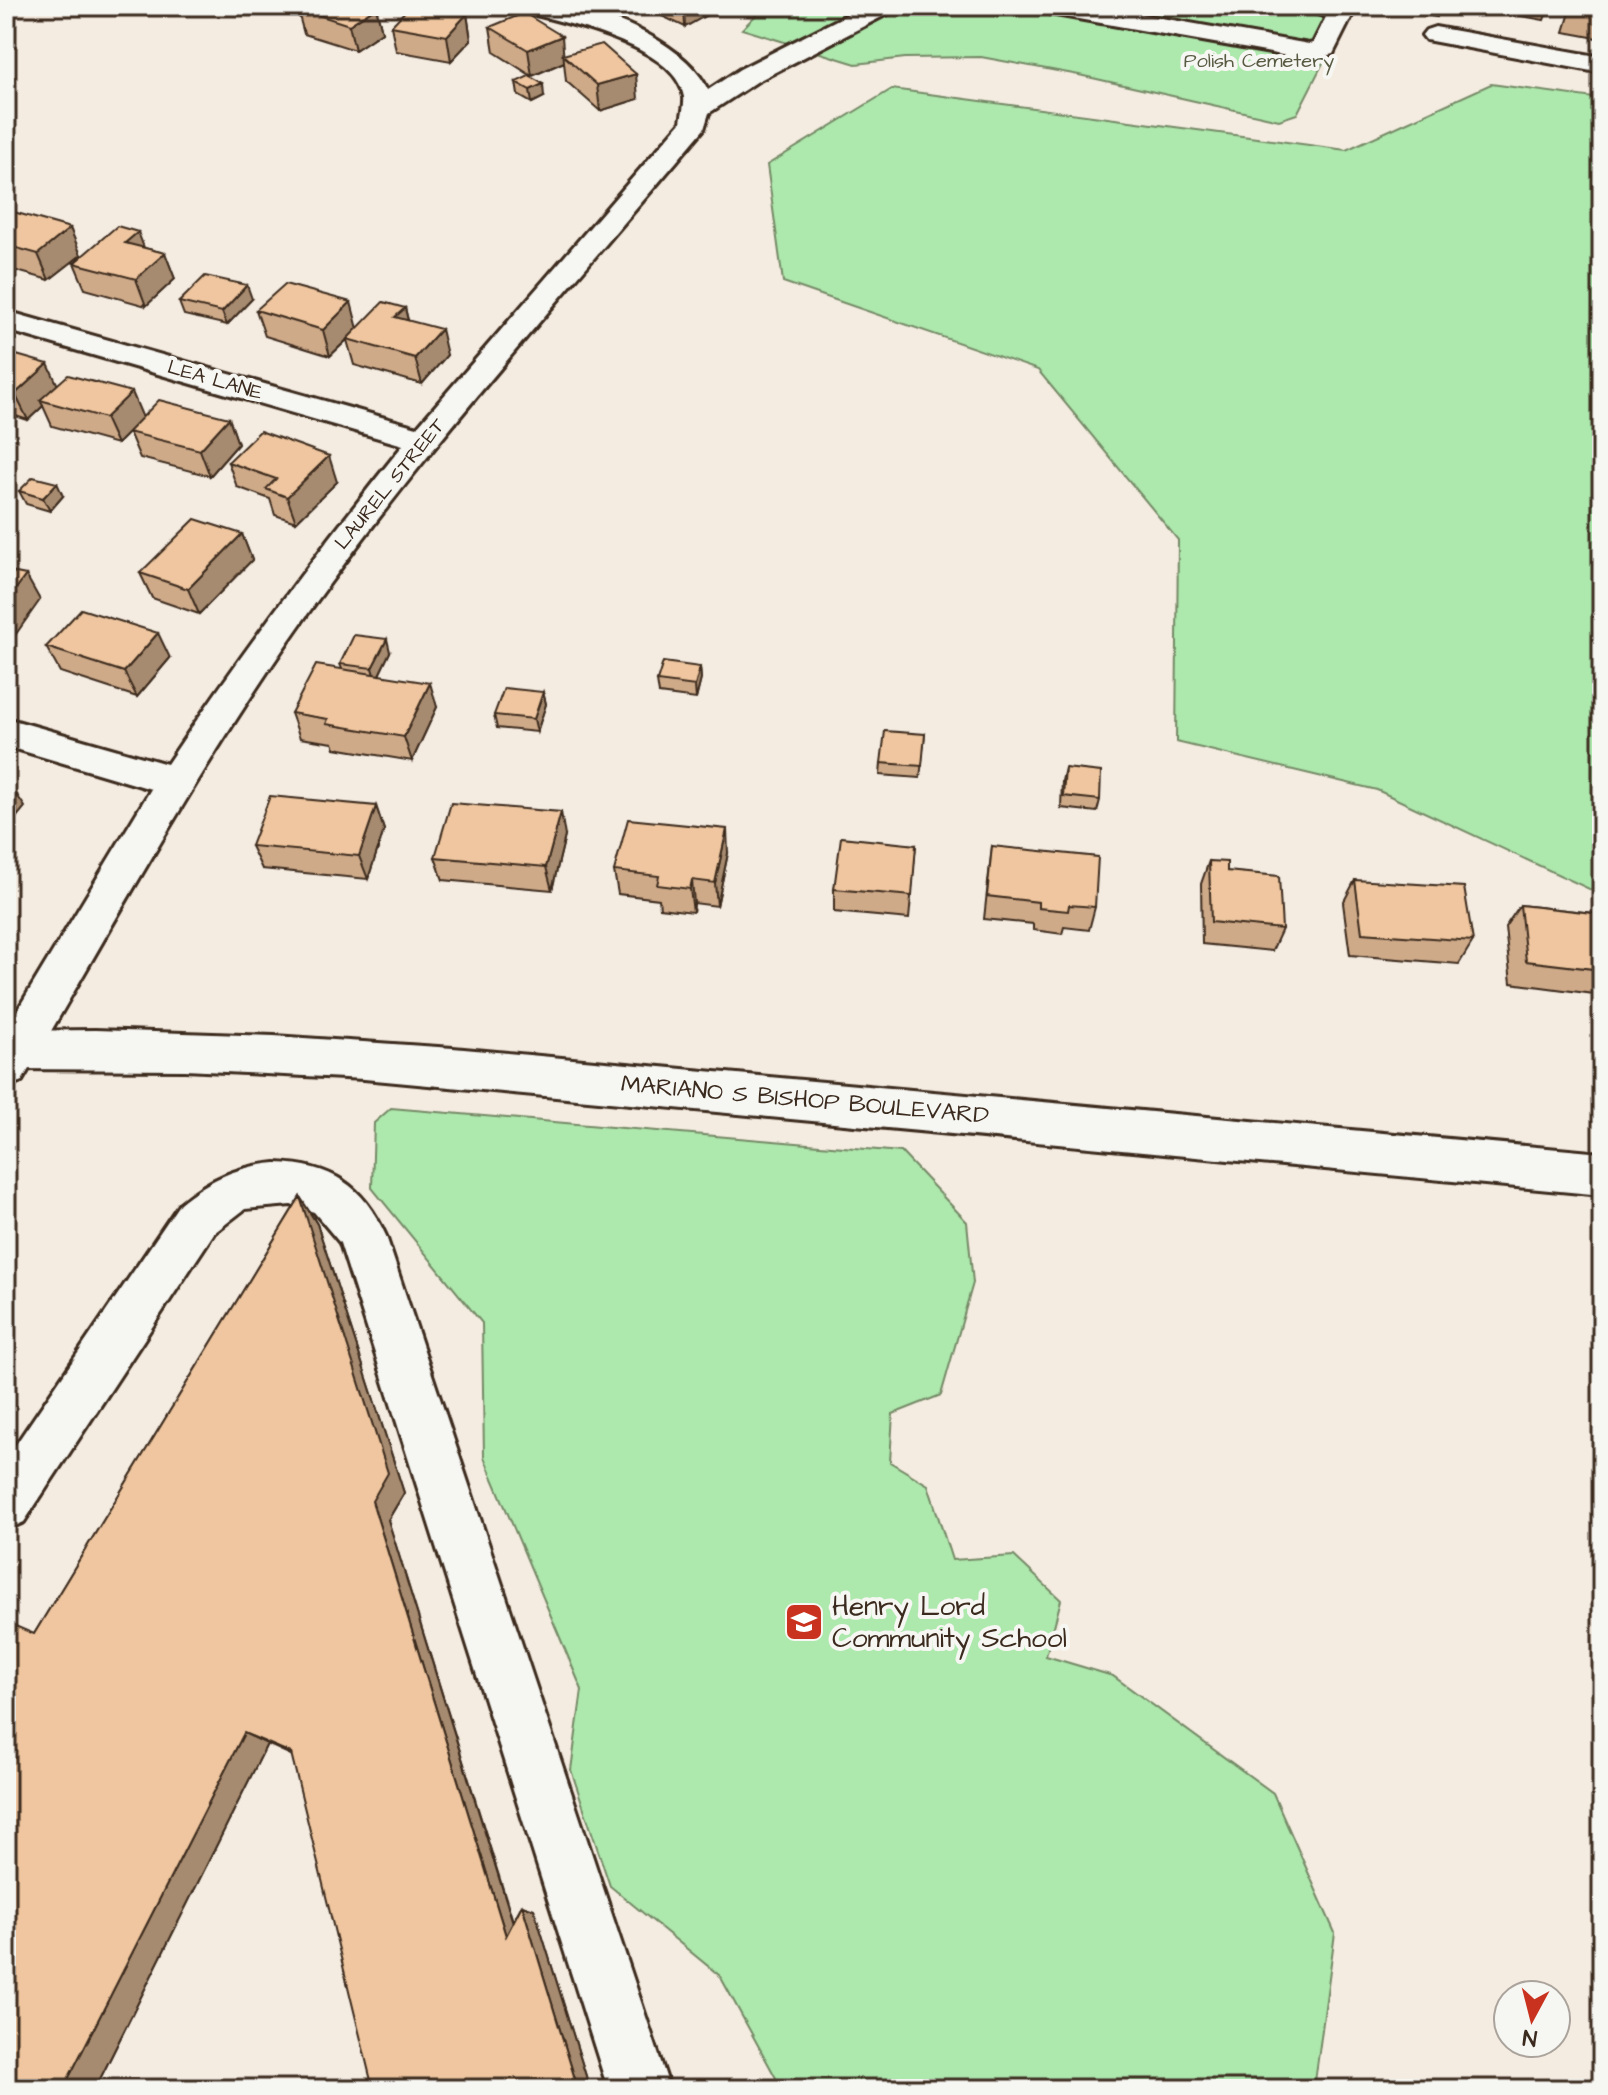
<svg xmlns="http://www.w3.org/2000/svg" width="1608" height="2095" font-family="'Architects Daughter',sans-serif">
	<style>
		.green { fill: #ade8ad; stroke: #748966; stroke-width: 2 }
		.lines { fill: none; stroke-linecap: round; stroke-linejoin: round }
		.minor-casing { stroke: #3b2a1e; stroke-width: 6 }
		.major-casing { stroke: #3b2a1e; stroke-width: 6 }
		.minor { fill: #f6f6f2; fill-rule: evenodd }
		.major { fill: #f6f6f2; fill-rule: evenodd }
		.wall { fill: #ceaa89; stroke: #3b2a1e; stroke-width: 2 }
		.shaded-wall { fill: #a78b6f; stroke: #3b2a1e; stroke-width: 2 }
		.building { fill: #efc69f; stroke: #3b2a1e; stroke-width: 2 }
		.labels { text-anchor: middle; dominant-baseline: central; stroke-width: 8; stroke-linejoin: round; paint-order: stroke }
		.far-park-label { font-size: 20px; fill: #585a42; stroke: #f6f6f2 }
		.far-street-label { font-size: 20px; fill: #3b2a1e; stroke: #f6f6f2 }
		.street-label { font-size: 24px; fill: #3b2a1e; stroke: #f6f6f2 }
		.near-poi-label { font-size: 28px; fill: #3b2a1e; stroke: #f6f6f2; text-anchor: start }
	</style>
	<rect width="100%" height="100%" fill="#f5ece1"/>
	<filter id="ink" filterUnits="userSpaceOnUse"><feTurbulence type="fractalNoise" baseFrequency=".0125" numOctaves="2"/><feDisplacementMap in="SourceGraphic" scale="16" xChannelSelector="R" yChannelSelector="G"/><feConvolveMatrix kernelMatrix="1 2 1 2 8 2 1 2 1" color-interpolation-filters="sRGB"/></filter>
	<g filter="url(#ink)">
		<path class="green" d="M765 6H1352L1297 114 1279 120 1079 75 981 57 905 58 856 64 742 29Z
			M1491 84 1602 99V895L1377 790 1176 742 1178 540 1038 370 783 282 767 165 892 89 1346 150Z
			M391 1108 901 1152 967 1222 973 1283 941 1395 893 1414 890 1462 928 1485 952 1560 1014 1556 1061 1600 1046 1656 1113 1676 1273 1793 1335 1933 1314 2089H782L720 1976 610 1886 571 1770 582 1690 484 1457 482 1323 372 1188 374 1123Z"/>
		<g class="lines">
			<defs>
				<path id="minor" d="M516 6C531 6 546 5 560 6 608 10 688 45 708 90L740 69 864 6H897L893 11 758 81 709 113 704 129C555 306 397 479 268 671 179 804 102 944 22 1081L6 1087V1029L151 789 6 746V718L167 764C241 654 319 549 403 445L6 330V311L417 427 681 122C682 114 685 104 684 97 676 45 562 22 520 11Z
					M1037 6H1093L1309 44 1313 43 1326 17 1308 11 1304 6H1343L1352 16 1333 54 1310 60 1050 14 1041 11Z
					M1435 27 1602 57V73L1426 40 1422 35 1426 30Z
					M276 1163C332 1165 363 1185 386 1236L670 2089H608L340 1243 314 1212 291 1205 245 1209 214 1233 24 1522 6 1530V1459L180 1203C210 1179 238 1166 276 1163Z"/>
				<path id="major" d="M95 1030 274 1036 453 1048 1602 1153V1195L364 1079 185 1070 6 1069V1031Z"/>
			</defs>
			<use href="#minor" class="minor-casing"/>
			<use href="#major" class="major-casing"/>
			<use href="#minor" class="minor"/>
			<use href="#major" class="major"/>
		</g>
		<path class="wall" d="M446 6 447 10 467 14 471 40 451 61 396 51 391 26Z
			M641 6H712V12L685 27Z
			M1415 6H1460L1458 12 1440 8 1437 17 1413 13Z
			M1483 6H1549L1544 20 1482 9Z
			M1572 6H1602V39L1564 32Z
			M376 7 382 32 355 50 304 34 297 8Z
			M490 27 564 55 638 99 600 111 566 81 564 62 532 76 494 52Z
			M516 82 544 97 532 103 518 95Z
			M6 214 81 255 49 280 6 268Z
			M144 248 165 253 175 279 146 306 85 289 74 263Z
			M252 299 227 325 184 315 179 302Z
			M405 308 408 320 447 355 422 384 354 365 347 340 330 356 265 336 256 310 358 328Z
			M6 352 57 385 142 417 229 418 238 444 210 476 140 458 129 432 117 444 52 426 43 406 28 420 6 413Z
			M228 462 337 482 296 522 275 515 270 499 237 487Z
			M19 491 63 496 50 511 26 504Z
			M242 534 252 560 199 614 152 598 140 573Z
			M46 647 170 658 137 697 60 672Z
			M390 652 379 675 437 707 412 761 335 748 333 743 300 738 291 713 342 669 340 664Z
			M700 667 701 679 696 699 659 694 657 681Z
			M543 692 546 704 537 732 497 728 494 715Z
			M925 734 920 778 880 775 881 763Z
			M1065 768 1100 800 1097 812 1061 808 1062 781Z
			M376 806 384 830 368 879 262 869 251 846Z
			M565 836 552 890 443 880 435 857Z
			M916 845 909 919 834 912V889Z
			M992 846 1095 907 1089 930 1064 927 1062 934 1033 930V924L984 919Z
			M728 853 717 906 694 903 693 912 660 908 659 899 618 894 614 871Z
			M1209 861 1227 871 1282 929 1272 951 1202 944 1201 884Z
			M1355 880 1473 941 1459 964 1350 955 1343 903Z
			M1520 905 1602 914V995L1511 983 1505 927Z
			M300 1197 317 1224 404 1493 388 1520 513 1921 522 1905 534 1909 590 2089 291 1755 267 1744 95 2089H6L34 1634Z"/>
		<path class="shaded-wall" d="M684 6H712V12L685 27Z
			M376 7 382 32 355 50 349 25Z
			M467 14 471 40 451 61 447 36Z
			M562 36 564 62 532 76 528 50Z
			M636 74 638 99 600 111 597 85Z
			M543 84 544 97 532 103 530 90Z
			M70 228 81 255 49 280 38 254Z
			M138 232 148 258 125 243Z
			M165 253 175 279 146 306 136 279Z
			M247 285 252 299 227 325 222 312Z
			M351 302 358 329 330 356 323 330Z
			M405 308 411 334 395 317Z
			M441 329 447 355 422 384 415 358Z
			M48 364 60 390 40 400 43 406 28 420 15 394Z
			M132 392 143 418 117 444 105 418Z
			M229 418 238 444 210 476 200 450Z
			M329 456 337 482 296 522 287 497Z
			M57 483 63 496 50 511 43 498Z
			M242 534 252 560 199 614 188 589Z
			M26 575 40 600 11 641 6 633V602Z
			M158 633 170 658 137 697 124 672Z
			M387 639 390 652 376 681 372 668Z
			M700 667 701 679 696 699 695 686Z
			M430 683 437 707 412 761 404 737Z
			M543 692 546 704 537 732 534 719Z
			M17 795 25 807 6 830V808Z
			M376 806 384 830 368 879 359 856Z
			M561 812 565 836 552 890 546 867Z
			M727 829 728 853 717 906 715 883Z
			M692 880 694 903 693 912 690 889Z
			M300 1197 317 1224 404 1493 388 1520 518 1939 506 1936 372 1501Z
			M244 1733 267 1744 95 2089H63Z
			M522 1905 534 1909 590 2089H578Z"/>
		<path class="building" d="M301 6H373L376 7 349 25 297 8Z
			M410 6H446L442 10 467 14 447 36 391 26Z
			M1574 6H1602V12L1574 7Z
			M524 13 562 36 528 50 490 27Z
			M602 44 636 74 597 85 563 55Z
			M529 76 543 84 530 90 516 82Z
			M10 211 70 228 38 254 6 245V214Z
			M117 226 138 232 125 243 165 253 136 279 74 263Z
			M205 276 247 285 222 312 179 302Z
			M285 284 351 302 323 330 256 310Z
			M383 302 405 308 395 317 441 329 415 358 347 339Z
			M6 352 48 364 15 394 6 391Z
			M68 375 132 392 105 418 40 400Z
			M159 400 229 418 200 450 128 432Z
			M260 431 329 456 287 497 266 489 276 479 228 462Z
			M33 477 57 483 43 498 19 491Z
			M195 519 242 534 188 589 140 573Z
			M6 571 26 575 6 602Z
			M81 609 158 633 124 672 46 647Z
			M354 635 387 639 372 668 340 664Z
			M663 662 700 667 695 686 657 681Z
			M316 665 430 683 404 737 326 724 328 719 291 713Z
			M504 688 543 692 534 719 494 715Z
			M885 731 925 734 922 766 881 763Z
			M1065 768 1101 772 1100 800 1063 796Z
			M6 792 17 795 6 808Z
			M270 796 376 806 359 856 251 846Z
			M451 803 561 812 546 867 435 857Z
			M628 819 727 829 715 883 692 880 690 889 657 885 659 876 614 871Z
			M841 837 916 845 912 896 834 889Z
			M992 846 1098 857 1095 907 1069 905 1068 911 1038 908V902L987 896Z
			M1209 861 1227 862V871L1279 876 1282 929 1211 922Z
			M1355 880 1464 887 1473 941 1362 933Z
			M1520 905 1602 914V970L1526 961Z
			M300 1197 388 1473 372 1501 506 1936 522 1905 578 2089H373L291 1753 244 1733 63 2089H6V1622L34 1634Z"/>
	</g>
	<defs>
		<symbol id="school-square" viewBox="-11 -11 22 22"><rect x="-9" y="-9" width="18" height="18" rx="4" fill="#c8321e" stroke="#f6f6f2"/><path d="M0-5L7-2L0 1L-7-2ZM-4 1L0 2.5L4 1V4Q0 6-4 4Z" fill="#fff"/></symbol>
	</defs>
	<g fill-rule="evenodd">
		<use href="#school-square" x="782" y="1600" width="44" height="44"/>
	</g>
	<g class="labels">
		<g class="far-park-label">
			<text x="1259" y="61">Polish Cemetery</text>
		</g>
		<g class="far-street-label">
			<text transform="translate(215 380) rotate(16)">LEA LANE</text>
			<text transform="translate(390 484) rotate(-51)">LAUREL STREET</text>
		</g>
		<g class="street-label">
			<text transform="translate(805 1100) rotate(5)">MARIANO S BISHOP BOULEVARD</text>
		</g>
		<g class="near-poi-label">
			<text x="832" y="1606">Henry Lord<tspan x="832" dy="32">Community School</tspan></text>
		</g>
	</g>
	<rect width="1608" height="2095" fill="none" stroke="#f6f6f2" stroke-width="32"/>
	<rect x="16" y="16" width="1576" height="2063" fill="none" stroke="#3b2a1e" stroke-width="3" filter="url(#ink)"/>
	<g transform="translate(1532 2019) rotate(187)"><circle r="38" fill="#f6f6f2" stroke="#aba49d" stroke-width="2"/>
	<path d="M0-6L14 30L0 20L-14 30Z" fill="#c8321e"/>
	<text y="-12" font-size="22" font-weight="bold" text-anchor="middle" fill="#3b2a1e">N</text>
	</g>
</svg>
